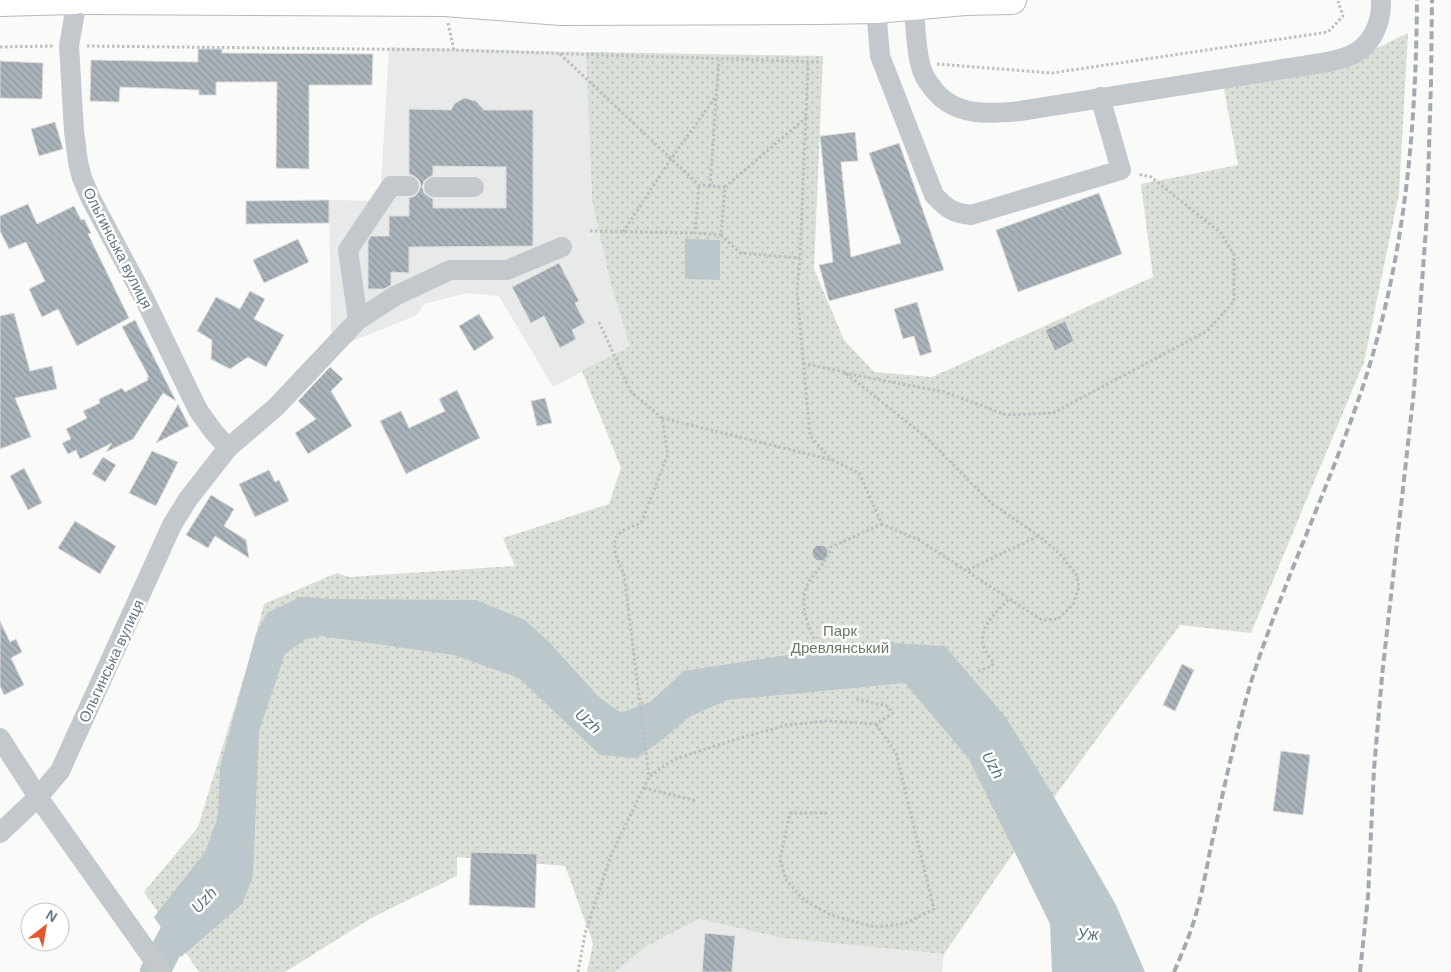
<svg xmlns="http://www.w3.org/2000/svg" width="1451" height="972" font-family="Helvetica,sans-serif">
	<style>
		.built { fill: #e8e9e9 }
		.grass { fill: url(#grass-dots) }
		.water { fill: #bbc7cb }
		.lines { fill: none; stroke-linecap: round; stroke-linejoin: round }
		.river { stroke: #bbc7cb; stroke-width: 30 }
		.building { fill: url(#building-back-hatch); stroke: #dcdcda; fill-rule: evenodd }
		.highway-casing { stroke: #b4b9bd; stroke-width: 30 }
		.path { stroke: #bbbfc2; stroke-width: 3; stroke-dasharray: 2.5 2.5; stroke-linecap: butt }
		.minor { stroke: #c3c8cc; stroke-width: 20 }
		.highway { stroke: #fff; stroke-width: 28 }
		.rail { stroke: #a2aab0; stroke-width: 4; stroke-dasharray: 8 4; stroke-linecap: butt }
		.labels { text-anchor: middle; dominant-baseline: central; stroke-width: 5; stroke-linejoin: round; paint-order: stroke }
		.street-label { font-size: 15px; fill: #657683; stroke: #fff }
		.park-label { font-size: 15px; fill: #687a64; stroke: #fff }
		.water-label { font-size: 16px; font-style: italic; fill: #60757c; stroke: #fff }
	</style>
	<defs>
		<pattern id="grass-dots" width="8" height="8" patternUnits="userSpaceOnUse" patternTransform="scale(1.25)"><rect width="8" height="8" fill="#dadfd7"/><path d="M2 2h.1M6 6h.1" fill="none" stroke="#b4b9b4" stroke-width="1.8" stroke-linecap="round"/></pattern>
		<pattern id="building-back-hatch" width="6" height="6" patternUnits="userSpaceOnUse" patternTransform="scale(1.25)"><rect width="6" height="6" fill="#aab3b9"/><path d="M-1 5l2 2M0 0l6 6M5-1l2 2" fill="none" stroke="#8e969c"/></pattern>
	</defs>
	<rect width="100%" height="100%" fill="#fafaf8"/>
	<path class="built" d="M389 47 586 52 592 201 611 285 630 346 553 387 499 296 467 293 424 304 417 315 348 343 331 333 329 200 380 201Z
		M699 919 781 938 944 954 942 972H615L647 946Z"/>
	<path class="grass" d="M1408 33 1399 193 1364 362 1251 633 1180 625 1012 855 944 954 781 938 699 919 647 946 615 972H587L593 943 565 866 457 857V876L373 917 285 972H199L144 892 198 827 250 657 264 604 337 573 349 577 515 566 503 538 609 504 621 468 582 371 630 346 611 285 592 201 586 52 823 56 814 269 844 340 874 372 932 377 1153 277 1141 184 1238 165 1223 84 1346 63Z"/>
	<path class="water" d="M685 239 720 240V280L685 279Z
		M300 597 336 599 476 600 525 620 550 643 599 697 621 713 650 702 684 671 871 642 945 646 1007 719 1054 797 1116 905 1145 972H1052L1050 924 969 759 905 683 727 700 689 717 659 742 637 758 600 755 519 678 454 655 321 636 306 639 285 654 259 731 253 876 242 904 181 957 154 917 205 852 218 817 220 767 256 634 267 613Z"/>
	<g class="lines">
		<path class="river" d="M155 972 175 932 195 910"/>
	</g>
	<path class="building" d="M198 49H222V53L373 54 372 85H309V169L276 168 277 82H216V95H199V90L120 87 119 102 90 101 91 60 198 62Z
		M0 61 43 63 42 99 0 98Z
		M464 98 476 101 484 110H533V246L409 247V273L391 272V285L384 289H368V241L371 236H389V216H409V198L415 196 419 191 421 186 419 180 414 176 409 174V109L451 110 454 104ZM433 166 506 167V208H433V199L429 197 424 193 422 187 424 181 429 177 433 175Z
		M55 122 63 149 39 156 31 129Z
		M855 132 858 161 841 162 851 257 901 243 869 153 899 143 944 270 829 301 819 265 833 262 820 136Z
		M1099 193 1122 254 1018 292 996 230Z
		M329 200V223L246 224V201Z
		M28 204 37 224 74 206 81 220 84 219 91 233 88 234 129 318 77 346 58 309 42 317 29 289 45 281 26 242 9 249 0 231V216Z
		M298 239 309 262 264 283 253 260Z
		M559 263 579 301 575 303 585 323 572 330 576 339 560 348 544 316 531 323 512 287Z
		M250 291 265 299 254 319 284 335 266 367 248 357 230 369 211 359 212 340 197 331 216 297 240 309Z
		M917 302 932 352 920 356 914 336 903 339 894 309Z
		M14 313 30 371 52 366 57 389 15 398 31 437 0 449V316Z
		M479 314 494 338 474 351 459 326Z
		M135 320 176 401 163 393 133 439 106 452 112 443 80 459 76 450 68 454 62 443 71 439 66 429 87 418 83 411 100 403 99 399 122 388 125 392 148 380 147 377H149L122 327Z
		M1065 321 1074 341 1055 351 1045 330Z
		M330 367 343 379 331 391 352 426 308 454 295 433 316 419 298 401Z
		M457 390 480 438 406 474 380 421 401 411 409 428 445 411 439 399Z
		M545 398 552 423 537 426 531 401Z
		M178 404 189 426 156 443Z
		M152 451 178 462 156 506 129 493Z
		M103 457 116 465 105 482 92 474Z
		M24 468 42 503 28 510 10 476Z
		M269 470 275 482 279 480 289 501 255 517 239 484Z
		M211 495 234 509 224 526 246 540 249 558 215 536 208 548 186 535Z
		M75 521 116 546 100 574 58 548Z
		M812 553a8 8 0 1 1 16 0a8 8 0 1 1-16 0Z
		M0 621 10 642 16 639 22 652 11 658 24 685 4 695 0 686Z
		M1182 664 1194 670 1175 711 1163 705Z
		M1281 751 1310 755 1303 815 1273 811Z
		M471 852 537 854 535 908 469 905Z
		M705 933 735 936 732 972H702Z"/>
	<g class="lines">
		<defs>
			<path id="highway" d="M86 0 444 2 561 11 821 10 876 9 965 1 1012 0
				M0 2 74 0"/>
		</defs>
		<use href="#highway" class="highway-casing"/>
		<path class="path" d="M448 23 454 50 820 62
			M87 46 454 50
			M0 47 53 46
			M560 54 699 185 725 187 721 235 695 233 699 185
			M808 63 800 258 797 291 810 436 832 460
			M937 64 1052 73 1328 32 1343 16 1338 1
			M710 186 719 60
			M725 187 807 117
			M590 231 695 233
			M623 232 671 159 717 95
			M721 235 740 253 800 258
			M599 322 631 392 662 418 668 454 642 521C637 526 634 525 628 528 605 538 617 558 624 574L649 777
			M844 373 944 392 1007 415 1053 413 1207 331 1234 301V255L1221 233 1151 177 1138 174
			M662 418 832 460 859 473 882 524 919 540 1042 620 1058 619 1073 605 1079 587 1076 574 1060 554 1039 536 991 503 927 438 844 372 802 363
			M968 570 1038 536
			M814 639C805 618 797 596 813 576 820 567 828 559 831 547L882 524
			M978 671 992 666 993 662C990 657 984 650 983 644 979 627 998 610 1009 599
			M644 788 697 801
			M827 813H790L780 859 786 880 804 900 831 915 875 927 904 924 934 909 896 753 876 724
			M578 972 585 934 611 855 649 777 667 764 678 758 734 740 787 725 828 721 876 724 893 713 887 706 856 699"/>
		<path class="minor" d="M77 0 69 46 74 131 78 162 82 178 91 199 144 298 198 410 213 431 228 448
			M914 6C915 23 916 47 920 63 922 74 927 81 934 90 956 117 989 114 1020 111L1328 62C1336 60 1344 58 1351 55 1372 46 1382 22 1381 0
			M876 9 880 56 934 195C947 209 953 213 971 215L1121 170 1100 97
			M434 187H474
			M358 320 348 250 391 186H409
			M0 738 38 797 162 972
			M0 833 38 797 60 771 172 525 188 499 228 448 276 407 358 320 395 296 450 270H507L562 247"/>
		<use href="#highway" class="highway"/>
		<path class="rail" d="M1174 972C1180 958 1186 944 1191 930 1200 904 1205 877 1210 851 1223 793 1235 735 1252 679 1285 577 1332 481 1365 380 1405 255 1416 130 1417 0
			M1360 972 1368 897 1374 769 1382 676 1414 390 1427 215 1431 82 1432 0"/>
	</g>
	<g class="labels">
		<g class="street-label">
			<text transform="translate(118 248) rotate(63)">Ольгинська вулиця</text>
			<text transform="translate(111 661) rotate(-65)">Ольгинська вулиця</text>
		</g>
		<g class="park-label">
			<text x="840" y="630">Парк<tspan x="840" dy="17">Древлянський</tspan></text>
		</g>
		<g class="water-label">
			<text transform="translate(588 721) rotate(41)">Uzh</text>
			<text transform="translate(993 765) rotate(61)">Uzh</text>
			<text transform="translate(204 900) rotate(-47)">Uzh</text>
			<text x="1088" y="934">Уж</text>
		</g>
	</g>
	<g transform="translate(45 927) rotate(31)"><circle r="24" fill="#ffffff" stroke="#c1c8cd"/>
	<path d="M0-4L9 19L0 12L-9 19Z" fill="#e4572e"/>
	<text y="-8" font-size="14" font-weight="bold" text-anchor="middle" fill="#657683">N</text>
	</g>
</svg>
